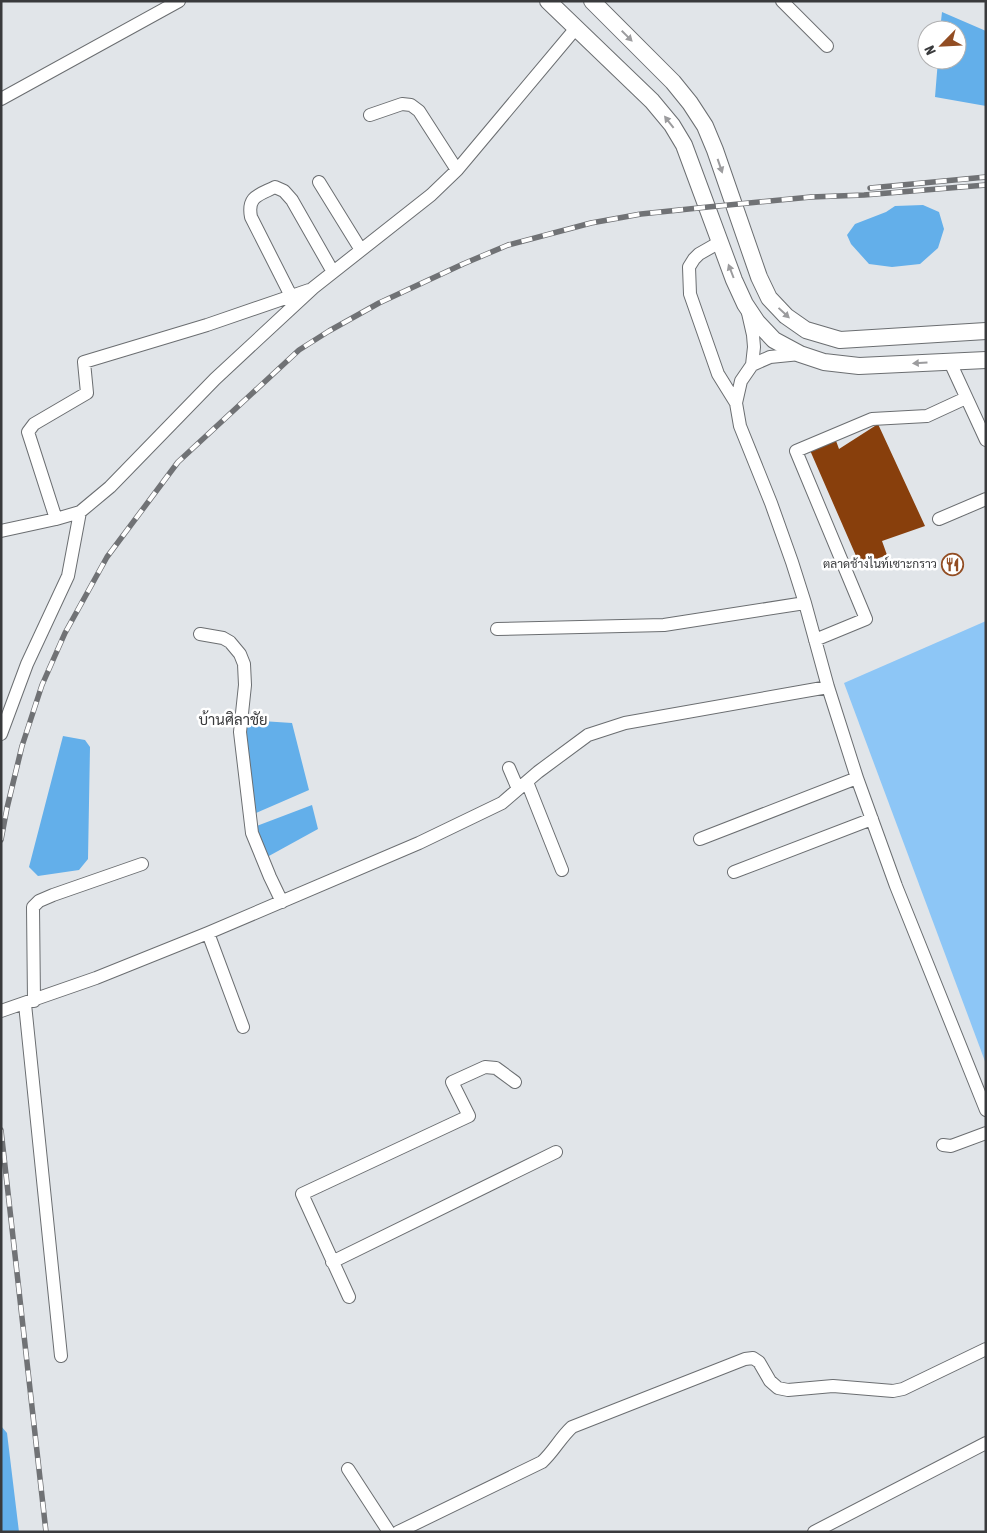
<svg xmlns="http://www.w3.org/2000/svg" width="987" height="1533" font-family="'Asap Condensed',Sarabun,sans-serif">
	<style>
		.green { fill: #8dc6f6 }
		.water { fill: #63afea }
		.building { fill: #883f0c }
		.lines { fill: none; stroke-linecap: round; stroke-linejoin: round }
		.minor-casing { stroke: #6b6e71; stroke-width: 14 }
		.major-casing { stroke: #6b6e71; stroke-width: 18 }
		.minor { stroke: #fff; stroke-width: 12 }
		.major { stroke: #fff; stroke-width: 16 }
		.rail-casing { stroke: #707275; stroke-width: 5.5 }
		.rail { stroke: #fff; stroke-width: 4; stroke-dasharray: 11; stroke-linecap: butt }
		.oneway { fill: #9c9c9e }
		.labels { text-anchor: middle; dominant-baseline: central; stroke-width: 5; stroke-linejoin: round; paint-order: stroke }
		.poi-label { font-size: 12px; fill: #393a3c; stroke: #fff; text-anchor: end }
		.quarter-label { font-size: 15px; fill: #393a3c; stroke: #fff }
	</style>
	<rect width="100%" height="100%" fill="#e1e5e9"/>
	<path class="green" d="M986 621V1064L844 683Z"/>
	<path class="water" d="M942 12 986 31V106L935 97 938 60H957V30H940Z
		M923 205 939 212 944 229 938 248 920 264 892 267 869 264 851 244 847 235 855 224 886 212 895 206Z
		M246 720 292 723 309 790 256 813 239 737Z
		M63 736 85 740 90 747 88 859 79 870 38 876 29 867Z
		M312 805 318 829 258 862 249 829Z
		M1 1426 7 1433 19 1532H1Z"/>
	<path class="building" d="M878 424 925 526 882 541 887 555 860 565 809 448 835 438 839 449Z"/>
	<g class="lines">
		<defs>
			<path id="minor" d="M782 1 827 46
				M1 99 179 1
				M370 115 402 104 411 105 419 111 457 170
				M319 182 361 250
				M720 242 699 254 694 259 689 267 690 294 718 374 736 403
				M291 296 251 217C247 196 259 195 275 187L284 191 292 200 333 272
				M748 313 753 335 754 347 752 365 741 381 736 403 740 426 771 503 792 562 805 603 828 687 857 778 896 886 986 1110
				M950 362 986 440
				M752 365 770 357 800 354
				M56 519 28 432 34 424 87 393 84 362 207 325 309 290
				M939 519 986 499
				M1 531 56 519 80 512 110 487 215 379 313 288 431 195 457 170 576 28
				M497 629 664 625 805 603
				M200 634 223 638 230 642 240 654 244 664 245 685 240 732 252 833 270 877 282 902
				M815 640 866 619 796 451 872 419 927 416 966 398
				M1 734 27 664 68 576 80 512
				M509 768 518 789
				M527 782 562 870
				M700 839 857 778
				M734 872 872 819
				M208 933 243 1027
				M34 1001 33 907 39 901 53 895 142 864
				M25 1004 61 1356
				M1 1011 96 978 208 933 419 843 502 803 538 772 588 735 625 723 828 687
				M943 1145 951 1146 986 1133
				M332 1262 556 1152
				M349 1297 302 1194 469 1116 452 1082 485 1067 496 1068 515 1082
				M348 1469 389 1532
				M398 1532 542 1462C554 1451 560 1438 572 1427L745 1359 753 1358 759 1362 770 1381 778 1388 788 1390 833 1386 893 1391 903 1389 986 1349
				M814 1532 986 1443"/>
			<path id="major" d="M548 1 652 101 672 125 684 145 734 280 745 304 757 322 774 340 800 354 824 362 859 366 986 360
				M592 1 673 82 690 103 705 126 715 150 759 277 769 298 786 316 806 330 840 340 986 331"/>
		</defs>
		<use href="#minor" class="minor-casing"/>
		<use href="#major" class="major-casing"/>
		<use href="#minor" class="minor"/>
		<use href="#major" class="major"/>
		<defs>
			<path id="rail" d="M870 188 986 177
				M1 840 7 808 22 746 42 685 65 633 107 557 178 462 299 350 329 331 379 303 463 264 508 245 591 223 641 214 708 207 811 197 864 195 986 185
				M1 1130 46 1532"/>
		</defs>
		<use href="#rail" class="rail-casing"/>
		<use href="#rail" class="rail"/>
	</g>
	<defs><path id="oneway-solid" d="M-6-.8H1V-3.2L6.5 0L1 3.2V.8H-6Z" transform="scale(1.25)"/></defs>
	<g class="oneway">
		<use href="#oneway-solid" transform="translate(627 36) rotate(45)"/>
		<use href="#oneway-solid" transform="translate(669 122) rotate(-128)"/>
		<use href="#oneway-solid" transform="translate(720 166) rotate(71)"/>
		<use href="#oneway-solid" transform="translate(731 271) rotate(-111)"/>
		<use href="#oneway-solid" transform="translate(784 313) rotate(43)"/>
		<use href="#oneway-solid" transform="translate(920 363) rotate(177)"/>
	</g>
	<defs>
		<symbol id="restaurant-ring" viewBox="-11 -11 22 22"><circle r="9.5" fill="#fff" stroke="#924d23" stroke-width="1.5"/><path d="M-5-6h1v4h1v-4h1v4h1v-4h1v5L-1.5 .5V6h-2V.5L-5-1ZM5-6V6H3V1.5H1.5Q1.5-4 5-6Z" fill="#924d23"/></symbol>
	</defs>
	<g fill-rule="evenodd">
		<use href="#restaurant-ring" x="940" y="552" width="25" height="25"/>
	</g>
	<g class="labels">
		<g class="poi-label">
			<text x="937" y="564">ตลาดช้างไนท์เซาะกราว</text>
		</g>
		<g class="quarter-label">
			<text x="233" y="719">บ้านศิลาชัย</text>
		</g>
	</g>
	<rect width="987" height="1533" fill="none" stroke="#393a3c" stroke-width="5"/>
	<g transform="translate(942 45) rotate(246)"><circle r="24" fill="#ffffff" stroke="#b0b0b1"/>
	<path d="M0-4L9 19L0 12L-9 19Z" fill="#924d23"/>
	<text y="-8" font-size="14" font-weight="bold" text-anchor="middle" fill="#393a3c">N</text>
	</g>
</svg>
